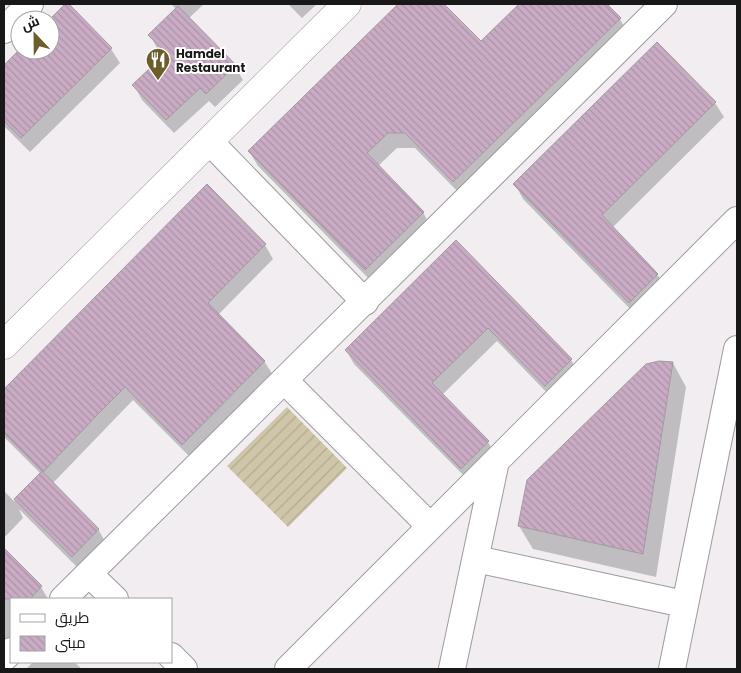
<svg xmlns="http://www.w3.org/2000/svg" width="741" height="673" font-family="Poppins,Cairo,sans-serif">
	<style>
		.garden { fill: url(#garden-furrows) }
		.shadow { fill: #0003 }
		.building { fill: url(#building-back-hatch); stroke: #a09c9f }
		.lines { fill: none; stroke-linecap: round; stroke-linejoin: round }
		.street-casing { stroke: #9e9a9e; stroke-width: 28 }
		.secondary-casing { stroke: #9e9a9e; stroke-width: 29 }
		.street { stroke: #fff; stroke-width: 26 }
		.secondary { stroke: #fff; stroke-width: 28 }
		.labels { text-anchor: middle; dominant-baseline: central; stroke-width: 4; stroke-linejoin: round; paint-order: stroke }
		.poi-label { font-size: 12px; font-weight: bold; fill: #191819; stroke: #fff; text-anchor: start }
	</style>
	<defs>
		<pattern id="garden-furrows" width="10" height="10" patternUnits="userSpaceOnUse" patternTransform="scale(1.25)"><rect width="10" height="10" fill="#cfc6aa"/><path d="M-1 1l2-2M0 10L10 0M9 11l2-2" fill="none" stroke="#b1a992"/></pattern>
		<pattern id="building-back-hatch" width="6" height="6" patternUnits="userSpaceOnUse" patternTransform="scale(1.25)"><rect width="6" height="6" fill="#c9abc4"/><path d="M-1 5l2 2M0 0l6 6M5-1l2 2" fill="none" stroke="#ac92a8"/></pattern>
	</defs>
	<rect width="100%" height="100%" fill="#f1edf0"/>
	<path class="garden" d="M287 407 347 468 288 527 227 466Z"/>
	<path class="shadow" d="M67 4 111 49 120 63 30 152 4 126V67L20 50H50V20Z
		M171 4H204L188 19 235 66 243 80 215 107 209 101 174 133 142 100 134 85 165 56 158 50 150 35 176 9Z
		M288 4H317L302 18Z
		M400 4H442L481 43 521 4H605L620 19 628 34 463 197 415 148H397L378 166 423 212 431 228 374 284 258 166 249 151Z
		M657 44 715 103 724 117 612 228 657 274 666 289 638 317 523 199 515 184Z
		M207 186 265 245 273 259 218 315 264 361 273 375 191 458 133 400 53 483 98 529 106 543 80 570 19 509 23 518 4 538V491L14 501 41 474 4 437V391Z
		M456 242 571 360 579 374 553 399 497 341 442 395 488 442 496 456 470 482 354 364 346 350Z
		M673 363 686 387 656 577 533 549 519 526Z
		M4 550 41 587 48 599H11V646L4 653Z
		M33 662H74L82 669H26Z"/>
	<path class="building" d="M65 4H69L112 48 21 138 4 121V65L20 49V50H50V20H49Z
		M398 4H444L481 41 519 4H607L621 18 453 182 405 133H388L367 153 424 212 365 270 248 151Z
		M178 6 236 65 206 94 200 88 166 120 132 85 166 53 148 35Z
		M657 42 716 102 602 215 658 274 629 303 513 184Z
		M207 184 266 244 208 303 265 361 182 445 125 387 97 415 43 472 99 529 72 557 14 499 42 471 4 433V389Z
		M456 240 572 359 545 386 488 328 432 383 489 441 461 469 345 350Z
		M659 361 673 362 643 554 518 526 527 480 646 364Z
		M4 548 42 586 30 599H4Z"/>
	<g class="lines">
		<defs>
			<path id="street" d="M4 30 30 4
				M209 141 365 302
				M285 381 430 526
				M476 559 684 604
				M89 574 115 599
				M63 599 664 4
				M171 656 184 669
				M4 658 11 651
				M288 669 737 220
				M452 669 496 461
				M672 669 737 349"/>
			<path id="secondary" d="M4 345 347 4"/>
		</defs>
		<use href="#street" class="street-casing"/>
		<use href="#secondary" class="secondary-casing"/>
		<use href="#street" class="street"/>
		<use href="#secondary" class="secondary"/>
	</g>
	<defs>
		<symbol id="restaurant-pin" viewBox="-11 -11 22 30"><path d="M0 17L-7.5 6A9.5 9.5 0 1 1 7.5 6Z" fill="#6c5e2b" stroke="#fff"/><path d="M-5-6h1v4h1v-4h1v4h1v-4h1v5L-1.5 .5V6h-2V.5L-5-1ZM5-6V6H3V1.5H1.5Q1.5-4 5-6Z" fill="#fff"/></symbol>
	</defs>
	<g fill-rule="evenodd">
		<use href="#restaurant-pin" x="144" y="46" width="28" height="38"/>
	</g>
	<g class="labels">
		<g class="poi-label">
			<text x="176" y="53">Hamdel<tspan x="176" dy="14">Restaurant</tspan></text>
		</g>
	</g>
	<rect width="741" height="673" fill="none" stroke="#191819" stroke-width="10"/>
	<rect x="10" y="598" width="162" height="65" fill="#ffffff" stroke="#a3a3a3"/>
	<rect x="20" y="614" width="25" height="8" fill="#ffffff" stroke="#a3a3a3"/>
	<text x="55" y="623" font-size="15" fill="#191819">طريق</text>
	<rect x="20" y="636" width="25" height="15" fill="url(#building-back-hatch)" stroke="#a3a3a3"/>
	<text x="55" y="648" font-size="15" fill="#191819">مبنى</text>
	<g transform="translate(35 35) rotate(338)"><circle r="24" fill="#ffffff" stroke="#a3a3a3"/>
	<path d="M0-4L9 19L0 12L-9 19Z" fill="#6c5e2b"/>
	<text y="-8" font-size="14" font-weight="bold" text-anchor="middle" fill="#191819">ش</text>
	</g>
</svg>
